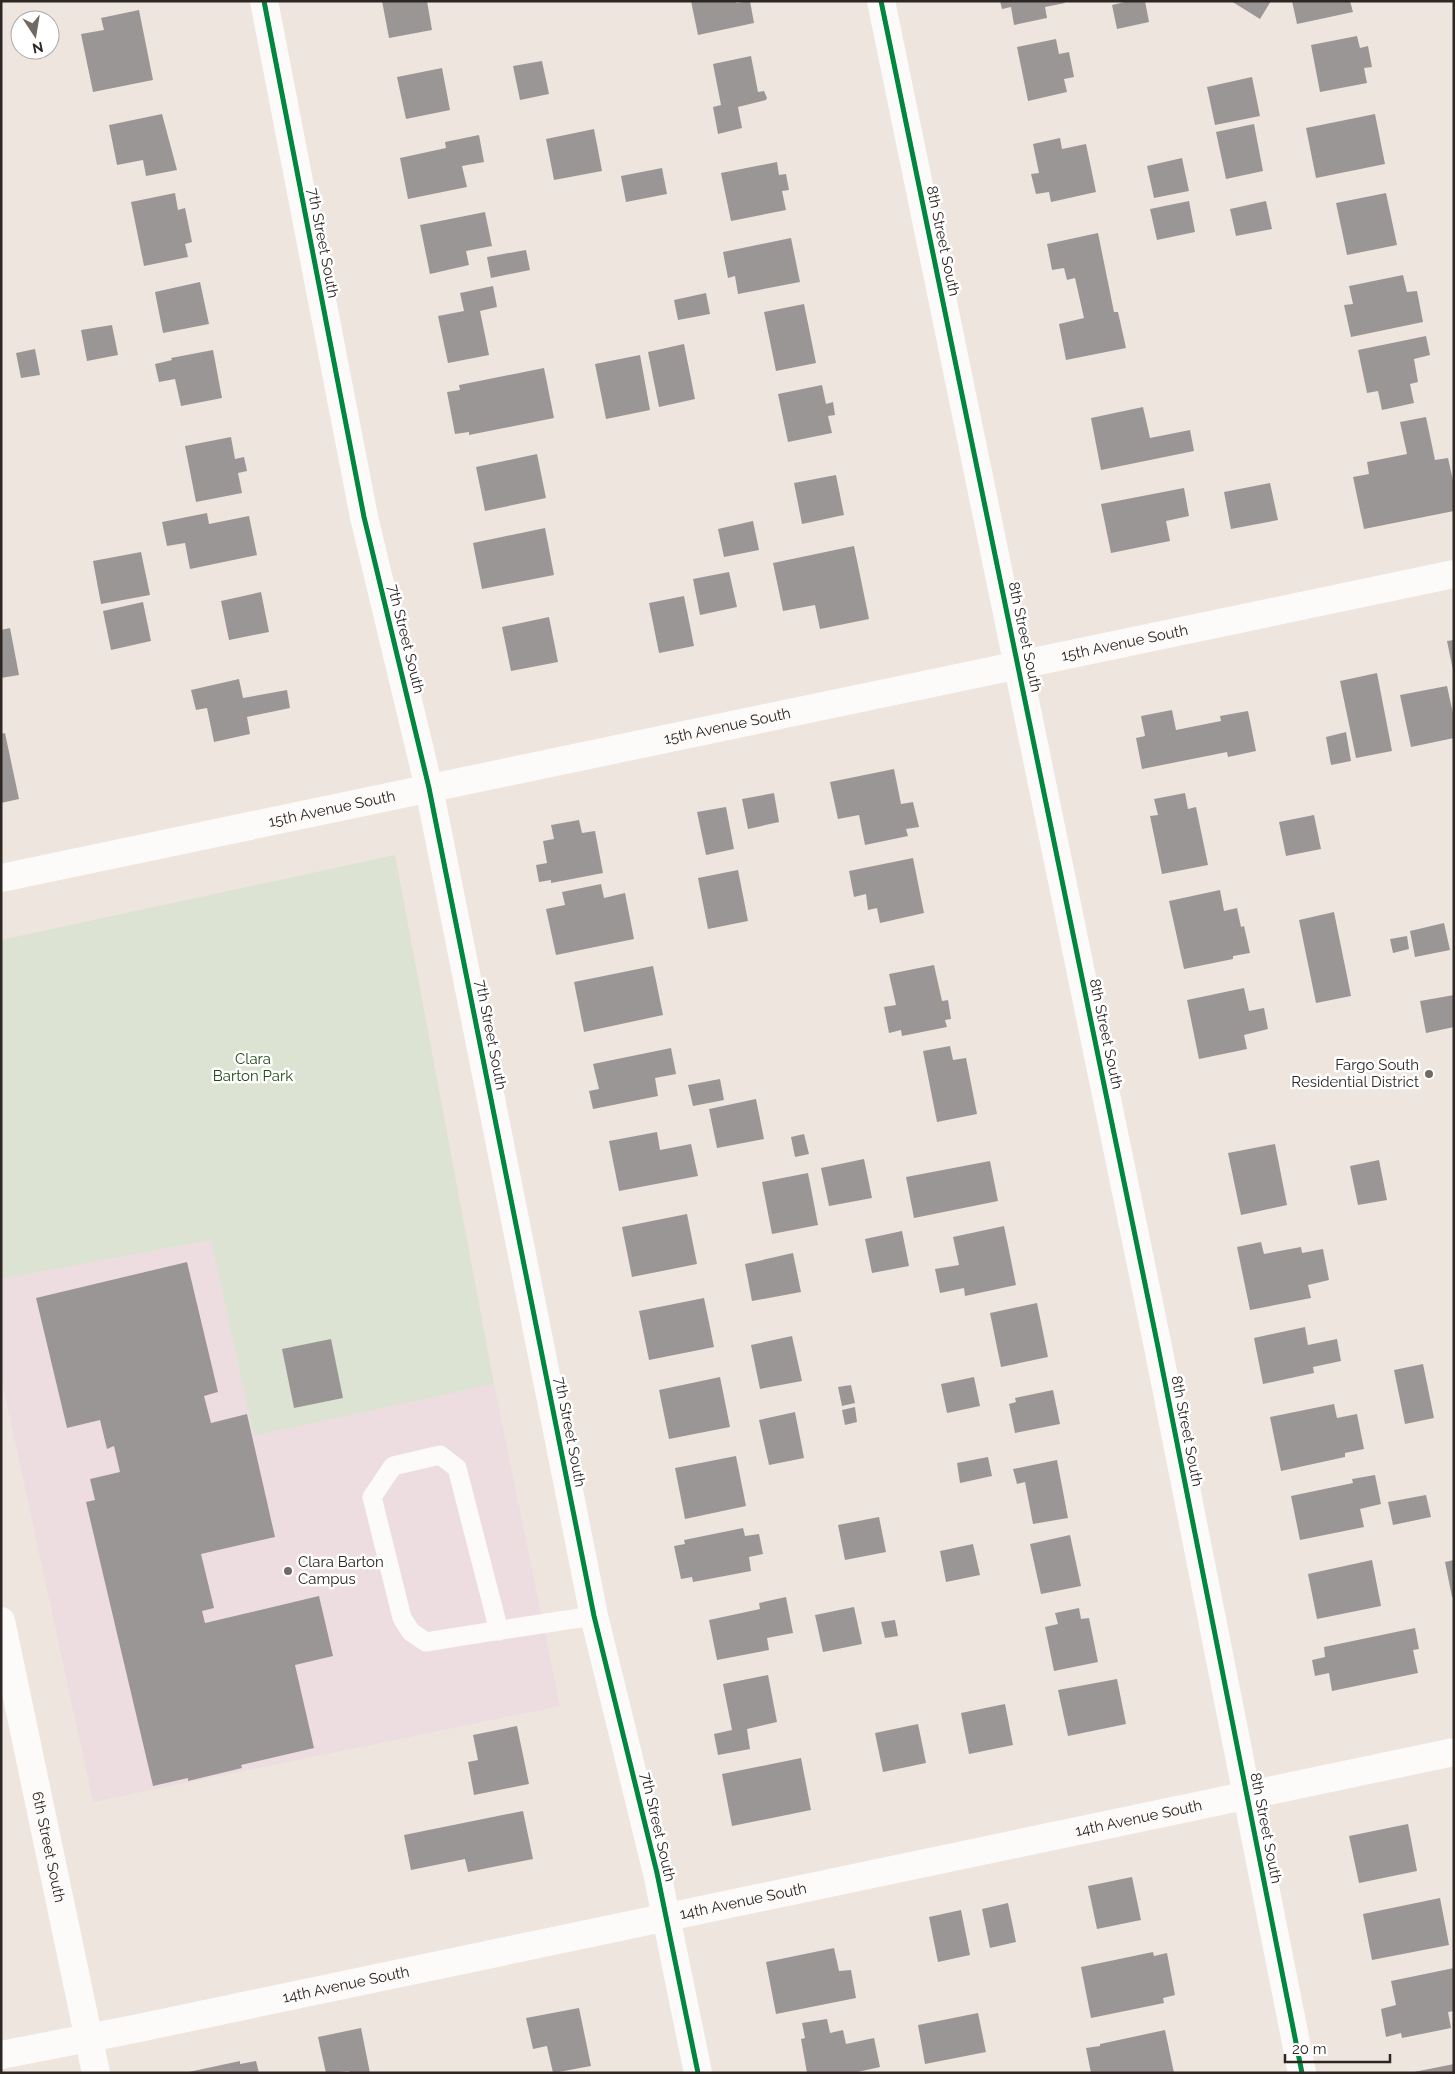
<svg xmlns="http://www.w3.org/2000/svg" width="1455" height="2074" font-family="Raleway,sans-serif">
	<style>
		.education { fill: #eddde1 }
		.green { fill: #dce3d2 }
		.building { fill: #9b9696 }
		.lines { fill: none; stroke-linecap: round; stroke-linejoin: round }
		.service { stroke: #fcfbfa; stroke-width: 19 }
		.minor { stroke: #fcfbfa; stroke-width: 28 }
		.cycleway-casing { stroke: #fff; stroke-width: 8 }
		.cycleway { stroke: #00873e; stroke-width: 5 }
		.poi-dot { fill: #716964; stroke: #fff; stroke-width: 2 }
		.labels { text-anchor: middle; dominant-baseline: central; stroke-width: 5; stroke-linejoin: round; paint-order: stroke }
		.street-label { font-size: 15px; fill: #2d2622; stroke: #fff }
		.park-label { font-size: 15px; fill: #204916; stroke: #fff }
		.poi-label { font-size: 15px; fill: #2d2622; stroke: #fff; text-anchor: end }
	</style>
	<rect width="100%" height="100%" fill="#eee5de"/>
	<path class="education" d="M211 1240 254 1436 494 1384 560 1706 93 1802 1 1377V1279Z"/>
	<path class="green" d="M395 855 494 1384 254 1436 211 1240 1 1279V940Z"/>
	<path class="building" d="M382 1H427L432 30 389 38Z
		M691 1H735L736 3 750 1 754 23 698 35Z
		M1000 1H1064L1065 3 1045 7 1047 18 1014 25 1011 7 1002 9Z
		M1129 1H1145L1149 22 1117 29 1112 5Z
		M1231 1H1271L1260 19Z
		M1292 1H1350L1353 12 1297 24Z
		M139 10 153 80 93 92 81 34 104 30 101 18Z
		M1357 36 1360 48 1368 46 1372 67 1364 68 1367 83 1320 92 1311 45Z
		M1056 39 1059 54 1069 52 1074 77 1064 79 1067 92 1028 101 1017 47Z
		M751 56 758 92 764 91 767 98 766 100 738 107 742 128 718 134 713 107 721 105 713 64Z
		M542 61 549 94 520 100 513 66Z
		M442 68 450 110 406 119 397 77Z
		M1252 77 1260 116 1215 125 1207 87Z
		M162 114 177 170 146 176 143 160 117 165 109 125Z
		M1375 114 1385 164 1316 178 1306 128Z
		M1254 124 1263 171 1226 179 1216 132Z
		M594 129 602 171 554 180 546 139Z
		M479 135 484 162 462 166 467 187 408 199 400 158 446 148 445 142Z
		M1060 138 1062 149 1086 144 1096 192 1051 202 1049 192 1036 194 1031 174 1039 173 1033 144Z
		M1182 158 1189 191 1154 198 1147 166Z
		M777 162 779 175 786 174 789 190 782 191 786 210 731 221 721 173Z
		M662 168 667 194 626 202 621 176Z
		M175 193 178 210 185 208 192 242 185 244 188 257 144 266 131 202Z
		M1386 193 1397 245 1347 255 1336 203Z
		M1189 201 1195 232 1157 240 1150 209Z
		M1266 201 1272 229 1236 236 1230 209Z
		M485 212 492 246 466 251 469 265 430 274 420 225Z
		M1098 233 1114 312H1118L1126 348 1066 360 1059 324 1084 318 1075 278 1067 280 1064 268 1052 270 1047 244Z
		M791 238 800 282 738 294 735 276 728 278 723 252Z
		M526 250 530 270 491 278 487 257Z
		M1403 275 1407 292 1417 291 1423 322 1351 337 1344 305 1353 304 1349 286Z
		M200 282 209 324 163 333 155 292Z
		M493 286 497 307 480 311 489 355 448 363 438 316 464 311 460 293Z
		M706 293 710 314 678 320 674 300Z
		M804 304 816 363 776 371 764 312Z
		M112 325 118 355 87 361 81 330Z
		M1426 336 1430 355 1414 359 1418 382 1410 384 1414 403 1382 410 1378 391 1367 393 1358 350Z
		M684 344 695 399 659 407 648 352Z
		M35 349 40 375 21 378 16 353Z
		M213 350 222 398 181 406 175 379 159 382 155 364 172 360 171 358Z
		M640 355 650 410 606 419 595 364Z
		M544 368 554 418 469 435V432L455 434 447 392 460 390 459 385Z
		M822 385 826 404 833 402 835 415 828 416 832 433 788 442 778 394Z
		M1143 407 1150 438 1190 430 1194 451 1101 470 1091 418Z
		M1426 417 1435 460 1448 458 1454 485V511L1364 529 1353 477 1369 474 1367 462 1407 454 1400 422Z
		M231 437 235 459 244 457 247 471 238 473 242 493 196 502 185 446Z
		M537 454 546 498 485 511 476 467Z
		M836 475 844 515 802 524 794 483Z
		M1270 483 1278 520 1231 529 1224 492Z
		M1184 488 1189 516 1166 521 1170 541 1111 553 1101 504Z
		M207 513 209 524 249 516 257 555 190 569 185 543 167 546 162 522Z
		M753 521 759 550 724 557 718 529Z
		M545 528 554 575 482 589 473 543Z
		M854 546 869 619 820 629 815 605 783 611 773 563Z
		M141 552 150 595 101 604 93 561Z
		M729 572 737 607 700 615 693 579Z
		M261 592 269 632 229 640 221 601Z
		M684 596 694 646 659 653 649 603Z
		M143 602 151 641 111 650 103 611Z
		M549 617 558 662 511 671 502 627Z
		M10 628 19 675 1 678V630Z
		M1454 640V670H1453L1447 641Z
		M1377 673 1392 751 1356 758 1340 681Z
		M239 679 243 698 287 690 290 708 247 717 250 734 214 742 207 708 196 710 191 690Z
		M1447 686 1454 718V738L1411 747 1400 695Z
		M1172 710 1176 730 1221 721 1220 716 1248 711 1256 751 1228 757 1227 752 1142 769 1136 738 1145 736 1141 716Z
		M1346 732 1351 761 1331 765 1326 737Z
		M5 733 19 799 1 803V734Z
		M894 769 901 804 913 802 919 827 906 829 908 836 865 845 859 815 838 819 830 782Z
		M774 793 779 822 748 829 742 799Z
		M1185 793 1188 809 1196 807 1208 865 1162 874 1150 816 1158 815 1154 799Z
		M726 807 734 849 706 855 697 812Z
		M1314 815 1321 849 1286 856 1279 822Z
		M579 820 582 833 595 831 603 873 551 883V880L539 882 536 865 547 863 543 841 554 839 551 825Z
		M913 858 924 913 880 923 877 908 868 910 866 894 854 897 849 871Z
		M738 870 748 921 708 929 698 878Z
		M601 884 604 898 625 893 634 939 556 955 546 909 565 905 562 892Z
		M1220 890 1224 911 1237 908 1241 927 1244 926 1250 953 1233 956V959L1184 969 1169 901Z
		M1334 912 1351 996 1316 1003 1299 920Z
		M1444 923 1450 950 1415 957 1410 931Z
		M1407 936 1409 949 1393 953 1390 939Z
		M934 965 942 1001 948 1000 951 1019 945 1020 947 1027 902 1036 901 1030 889 1033 884 1007 896 1005 889 974Z
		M653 966 663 1015 584 1032 574 982Z
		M1244 988 1249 1011 1264 1008 1268 1029 1244 1035 1247 1049 1199 1059 1187 1000Z
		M1454 995V1027L1426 1033 1420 1001Z
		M950 1046 953 1060 966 1058 977 1114 937 1122 923 1051Z
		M671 1048 676 1074 655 1078 658 1096 593 1109 589 1091 599 1089 593 1064Z
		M720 1079 724 1100 693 1106 688 1085Z
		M756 1099 764 1139 717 1148 709 1109Z
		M657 1132 660 1150 691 1144 698 1176 619 1191 609 1141Z
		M804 1134 809 1154 795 1157 791 1137Z
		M1275 1144 1287 1205 1241 1215 1228 1153Z
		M864 1159 872 1198 829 1206 821 1168Z
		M1379 1160 1387 1200 1358 1205 1350 1166Z
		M990 1161 998 1201 914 1218 906 1177Z
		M808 1173 818 1225 772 1234 762 1182Z
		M687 1214 697 1264 632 1277 622 1227Z
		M1004 1226 1016 1285 965 1296 964 1288 940 1293 935 1269 959 1265 953 1237Z
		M902 1231 909 1266 872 1273 865 1239Z
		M1261 1242 1264 1254 1301 1247 1302 1253 1323 1249 1329 1280 1308 1285 1311 1298 1250 1310 1237 1247Z
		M793 1253 801 1292 752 1301 745 1264Z
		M187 1262 218 1392 204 1396 211 1423 247 1414 275 1537 201 1554 214 1608 202 1611 205 1623 319 1596 333 1656 295 1665 314 1748 241 1765 242 1768 188 1781V1778L153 1786 86 1502 95 1500 90 1479 120 1472 114 1446 107 1449 100 1420 67 1428 36 1298Z
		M704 1298 714 1347 649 1360 639 1311Z
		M1037 1303 1048 1357 1001 1367 990 1313Z
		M1305 1327 1308 1345 1337 1339 1341 1361 1313 1367 1314 1373 1263 1384 1254 1338Z
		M792 1336 802 1381 760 1389 751 1345Z
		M331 1339 343 1398 294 1408 282 1349Z
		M1423 1364 1434 1418 1405 1424 1394 1370Z
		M720 1377 730 1427 669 1439 659 1390Z
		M974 1377 980 1406 947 1413 941 1384Z
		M851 1385 855 1403 842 1406 838 1387Z
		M1053 1390 1060 1424 1015 1433 1009 1404 1016 1402 1015 1398Z
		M1334 1404 1337 1418 1357 1414 1364 1449 1345 1453V1457L1281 1471 1270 1417Z
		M855 1407 857 1422 845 1425 842 1410Z
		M795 1412 804 1458 769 1465 759 1420Z
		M736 1456 746 1506 685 1519 675 1468Z
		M988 1457 992 1476 960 1483 957 1463Z
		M1057 1460 1068 1518 1033 1524 1025 1482 1017 1484 1013 1469Z
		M1375 1475 1381 1504 1360 1509 1364 1527 1300 1540 1291 1496 1353 1483 1352 1479Z
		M1426 1495 1431 1517 1393 1525 1388 1502Z
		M879 1517 886 1552 845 1560 838 1525Z
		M743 1528 745 1536 759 1534 763 1554 749 1557 751 1571 693 1582 692 1577 681 1579 674 1546 685 1544 684 1540Z
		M1070 1535 1081 1586 1041 1594 1030 1544Z
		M973 1544 980 1575 946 1582 940 1551Z
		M1372 1560 1381 1606 1317 1619 1308 1574Z
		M1454 1560V1597H1452L1445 1562Z
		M786 1597 793 1633 767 1638 769 1650 717 1660 709 1620 760 1609 759 1603Z
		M854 1607 862 1644 823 1652 815 1615Z
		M1079 1608 1081 1619 1089 1618 1098 1662 1054 1671 1045 1627 1058 1624 1055 1613Z
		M895 1620 898 1636 885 1638 881 1622Z
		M1415 1628 1419 1649 1413 1650 1418 1673 1332 1691 1329 1673 1315 1676 1312 1660 1325 1657 1324 1647Z
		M768 1675 777 1722 747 1729 750 1749 718 1755 714 1734 732 1730 723 1684Z
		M1117 1679 1126 1724 1068 1736 1058 1690Z
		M1005 1704 1013 1745 969 1754 961 1713Z
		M918 1724 926 1763 883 1772 875 1733Z
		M517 1726 529 1784 474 1795 468 1762 478 1760 473 1735Z
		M801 1758 811 1810 732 1826 722 1774Z
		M523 1811 533 1859 468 1872 465 1859 411 1870 404 1835Z
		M1408 1824 1417 1871 1359 1883 1349 1836Z
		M1132 1877 1141 1920 1097 1929 1088 1886Z
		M1440 1898 1449 1945 1372 1960 1363 1914Z
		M1008 1903 1016 1942 990 1948 982 1909Z
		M961 1910 970 1955 938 1962 929 1917Z
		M834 1948 839 1971 851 1970 856 1998 776 2014 766 1962Z
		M1153 1952 1154 1956 1167 1953 1175 1995 1163 1998 1164 2003 1091 2018 1081 1967Z
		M1454 1968V2011L1448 2012 1451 2028 1402 2038 1401 2033 1386 2037 1381 2009 1396 2005 1391 1981Z
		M579 2008 591 2066 553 2073 547 2046 533 2049 526 2018Z
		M978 2013 986 2052 925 2064 918 2025Z
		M827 2019 830 2033 843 2030 846 2044 874 2038 880 2067 853 2073H807L801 2039 805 2038 802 2023Z
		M361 2028 370 2073H350L349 2071 326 2073 318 2037Z
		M1165 2030 1174 2073H1091L1086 2048 1100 2046V2044Z
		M240 2061V2064L256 2061 259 2073H184Z
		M1454 2064V2073H1414V2072Z"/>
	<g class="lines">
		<path class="service" d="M499 1631 457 1468 440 1455 393 1466 372 1497 402 1618 411 1632 426 1642C482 1633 538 1624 594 1616"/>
		<g class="minor">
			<path d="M264 1 364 517 429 788 594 1616 657 1873 698 2073"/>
			<path d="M881 1 1158 1347 1302 2073"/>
			<path id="s1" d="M1 878 1454 574"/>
			<path id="s2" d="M1 1621 96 2073"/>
			<path id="s3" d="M1 2055 134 2029 1454 1752"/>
		</g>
		<defs>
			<path id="cycleway" d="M264 1 364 517 429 788 594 1616 657 1873 698 2073
				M881 1 1158 1347 1302 2073"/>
		</defs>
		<use href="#cycleway" class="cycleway-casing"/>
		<use href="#cycleway" class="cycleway"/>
	</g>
	<g class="poi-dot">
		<circle cx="1429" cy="1074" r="5"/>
		<circle cx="288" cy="1571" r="5"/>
	</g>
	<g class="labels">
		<g class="street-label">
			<text transform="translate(943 241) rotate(78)">8th Street South</text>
			<text transform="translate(323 243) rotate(79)">7th Street South</text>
			<text transform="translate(1025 637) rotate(78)">8th Street South</text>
			<text transform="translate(406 639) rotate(76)">7th Street South</text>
			<text stroke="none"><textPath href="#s1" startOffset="1148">15th Avenue South</textPath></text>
			<text stroke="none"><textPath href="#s1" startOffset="742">15th Avenue South</textPath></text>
			<text stroke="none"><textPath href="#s1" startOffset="338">15th Avenue South</textPath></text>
			<text transform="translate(1106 1034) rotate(78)">8th Street South</text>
			<text transform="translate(491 1035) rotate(79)">7th Street South</text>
			<text transform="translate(1187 1431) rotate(79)">8th Street South</text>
			<text transform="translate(570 1432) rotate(79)">7th Street South</text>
			<text stroke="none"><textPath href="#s3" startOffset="1162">14th Avenue South</textPath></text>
			<text transform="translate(658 1827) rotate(77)">7th Street South</text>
			<text transform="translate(1266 1828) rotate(79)">8th Street South</text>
			<text stroke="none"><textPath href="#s2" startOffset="231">6th Street South</textPath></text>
			<text stroke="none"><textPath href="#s3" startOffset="758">14th Avenue South</textPath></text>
			<text stroke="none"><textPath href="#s3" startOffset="352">14th Avenue South</textPath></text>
		</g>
		<g class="park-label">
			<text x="253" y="1059">Clara<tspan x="253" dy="17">Barton Park</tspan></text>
		</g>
		<g class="poi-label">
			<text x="1419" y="1065">Fargo South<tspan x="1419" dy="17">Residential District</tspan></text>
			<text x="298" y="1562" text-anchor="start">Clara Barton<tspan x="298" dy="17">Campus</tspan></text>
		</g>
	</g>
	<rect width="1455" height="2074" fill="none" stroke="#2d2622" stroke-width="5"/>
	<g transform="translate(35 35) rotate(168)"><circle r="24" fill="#ffffff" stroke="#aba8a7"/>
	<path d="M0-4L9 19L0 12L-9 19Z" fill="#716964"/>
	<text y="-8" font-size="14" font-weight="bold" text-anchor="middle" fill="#2d2622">N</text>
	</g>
	<path d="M1285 2054v8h105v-8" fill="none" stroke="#2d2622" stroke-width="2.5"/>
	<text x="1292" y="2054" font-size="15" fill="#2d2622" stroke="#ffffff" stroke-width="4" paint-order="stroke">20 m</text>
</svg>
